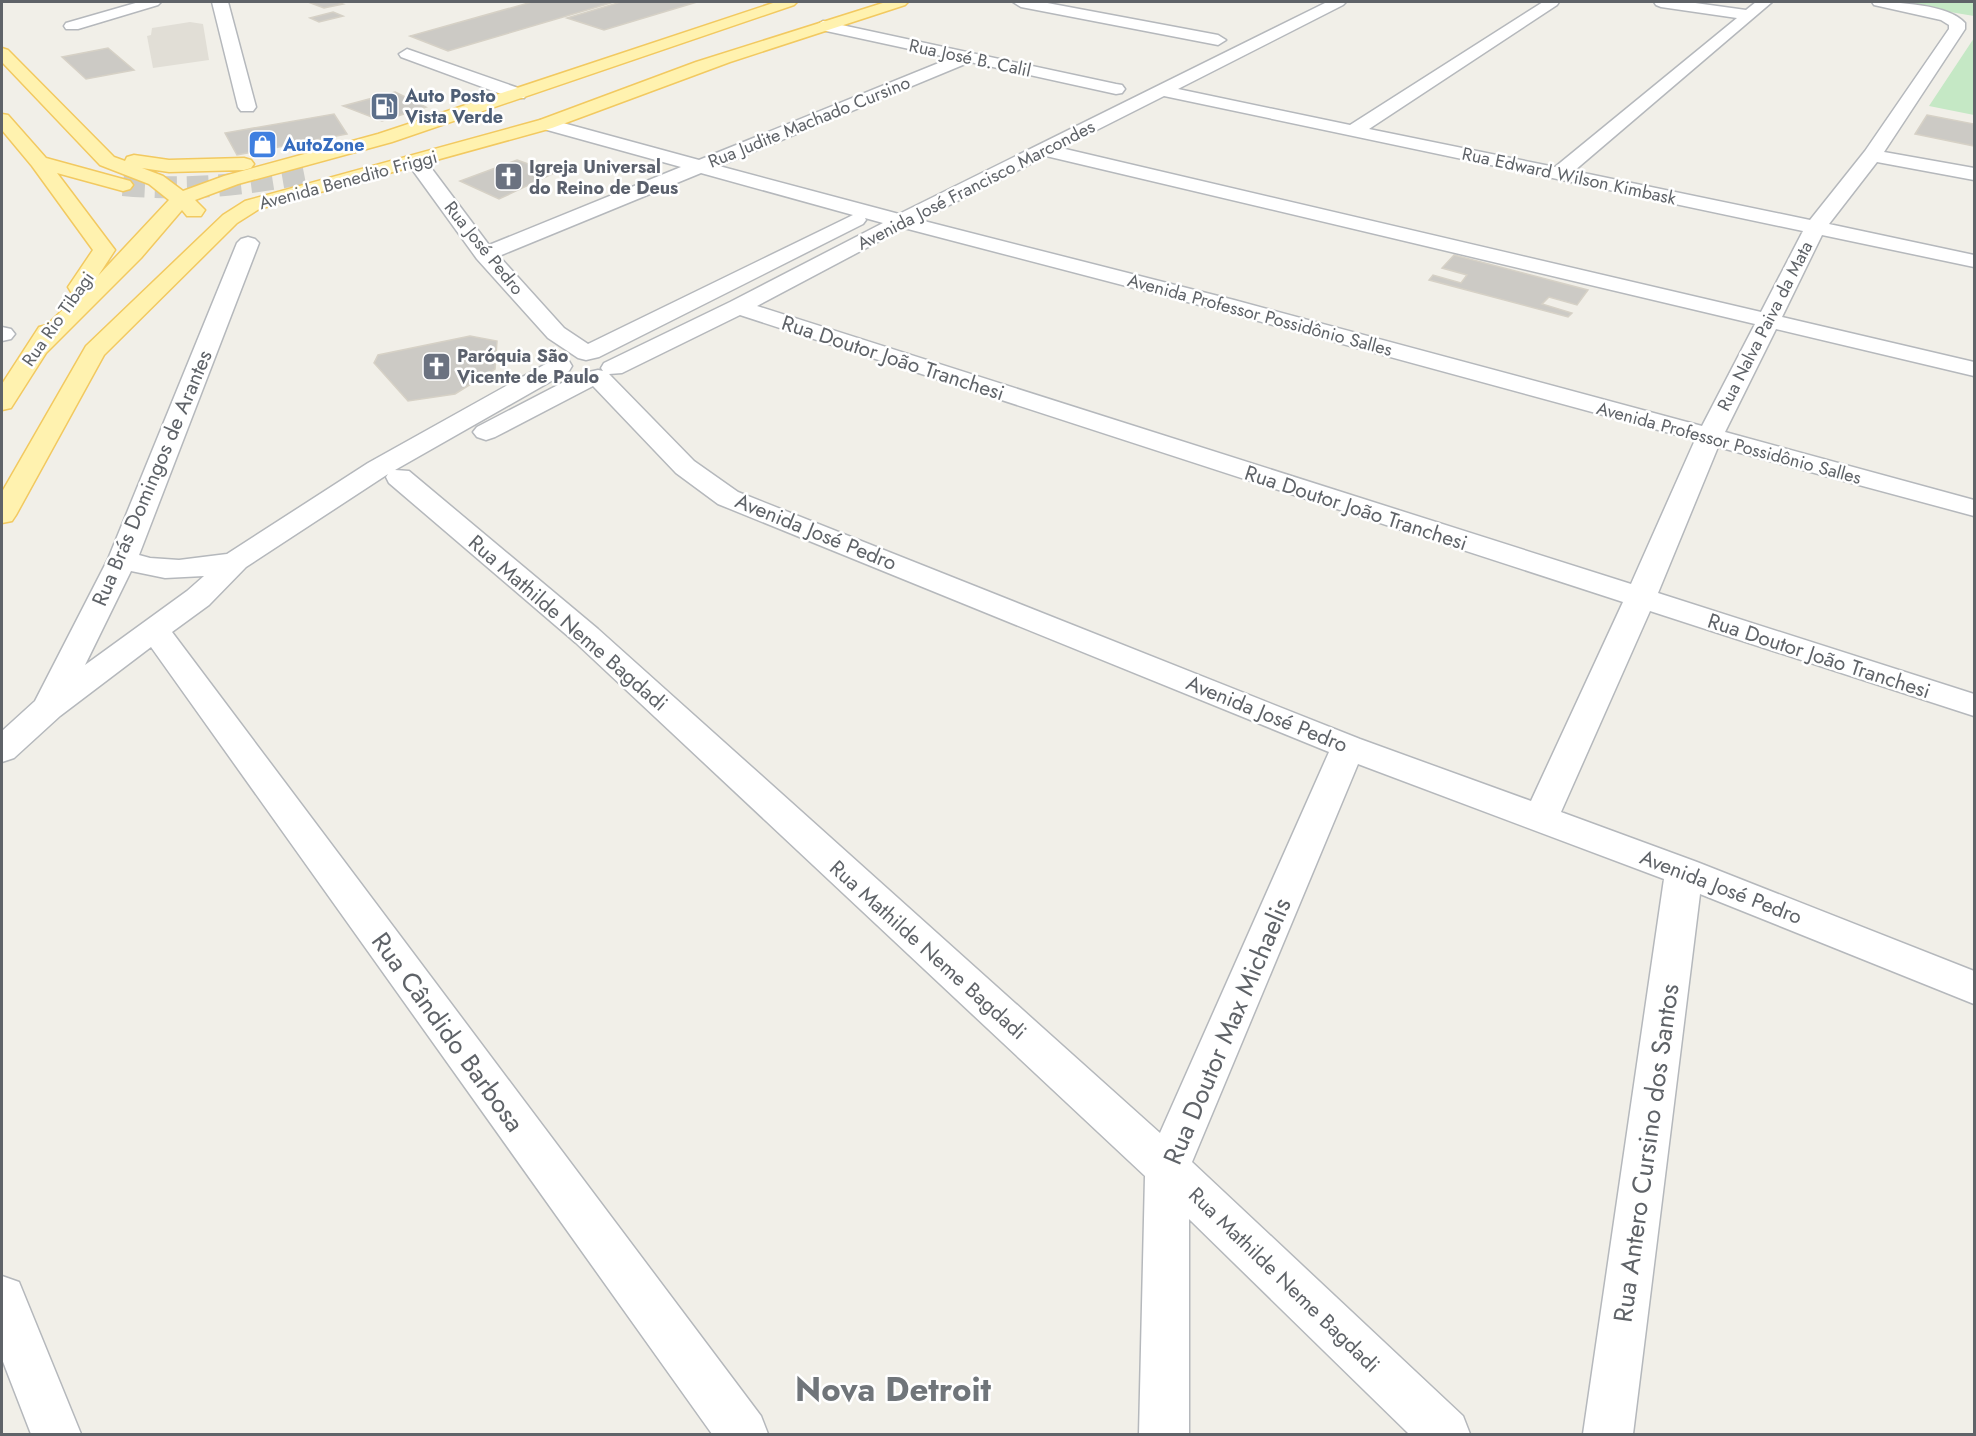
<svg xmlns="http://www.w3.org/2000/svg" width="1976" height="1436" font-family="Jost,sans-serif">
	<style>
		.education { fill: #e1ded6 }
		.green { fill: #c5e8c5 }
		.building { fill: #cccac5; stroke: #d6d1c6; stroke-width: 1.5 }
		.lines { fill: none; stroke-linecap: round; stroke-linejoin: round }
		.major-tunnel { stroke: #ccccc8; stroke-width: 22; stroke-dasharray: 22 10; stroke-linecap: butt }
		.minor-casing { stroke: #b5b8bc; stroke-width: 3 }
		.major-casing { stroke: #f2c960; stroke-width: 3 }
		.minor { fill: #fff; fill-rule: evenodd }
		.major { fill: #fff2af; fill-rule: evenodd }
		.labels { text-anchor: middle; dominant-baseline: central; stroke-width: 5; stroke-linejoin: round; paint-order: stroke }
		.far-street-label { font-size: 18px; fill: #5f6368; stroke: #fff }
		.far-service-label { font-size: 18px; font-weight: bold; fill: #4e5e75; stroke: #fff; text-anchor: start }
		.far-shop-label { font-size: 18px; font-weight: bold; fill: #366cbe; stroke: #fff; text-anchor: start }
		.far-worship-label { font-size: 18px; font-weight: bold; fill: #5b616d; stroke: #fff; text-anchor: start }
		.street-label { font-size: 21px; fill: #5f6368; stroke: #fff }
		.near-street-label { font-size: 26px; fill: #5f6368; stroke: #fff }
		.near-district-label { font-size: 33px; font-weight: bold; fill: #70757a; stroke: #fff }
	</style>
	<rect width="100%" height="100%" fill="#f1efe8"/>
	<path class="education" d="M190 22 203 24 209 60 153 68 147 36 151 35 152 28Z"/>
	<path class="green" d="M1890 2H1974V16Z
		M1974 38V115L1929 106Z"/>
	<path class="building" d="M308 2H337L343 4 324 8Z
		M532 2H614L448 51 410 36Z
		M621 2H697L604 30 567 18Z
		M333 12 343 16 319 22 310 18Z
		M108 48 134 70 86 79 62 57Z
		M395 92 426 107 382 121 343 106Z
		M334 114 347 134 237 155 225 133Z
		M1927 115 1974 124V146L1915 134Z
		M517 160 554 173 499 199 460 181Z
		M1454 255 1588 290 1577 305 1549 297 1542 304 1572 313 1568 317 1429 280 1433 275 1461 283 1467 275 1442 268Z
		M470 336 497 341 495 369 455 394 408 401 374 363 378 355Z"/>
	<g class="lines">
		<path class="major-tunnel" d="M123 185C185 191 245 185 306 173"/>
		<defs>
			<path id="minor" d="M139 2H161L158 5 78 29H66L64 26 66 23Z
				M212 2H228L256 107 253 111H241L238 107Z
				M1013 2H1042L1218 35 1226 40 1218 45 1021 7Z
				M1327 2H1346L1343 5 1178 89 1350 125 1543 2H1559L1557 5 1369 129 1555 167 1737 18 1661 7 1656 5 1654 2H1688L1746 10 1756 2H1772L1574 171 1810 220 1865 151 1949 29V25L1941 20 1874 5 1872 2C1895 2 1949 4 1965 23V29L1884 152 1974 168V180L1877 162 1829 224 1974 255V267L1822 235 1782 317 1974 362V376L1776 329 1725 432 1974 500V516L1718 447 1658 593 1974 694V716L1650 611 1561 812 1697 862 1974 971V1004L1700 894 1633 1434H1583L1664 879 1358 764 1192 1162 1463 1416 1470 1434H1409L1189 1219V1434H1139L1145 1176 576 643 389 483 386 477 388 474 246 567 209 605 172 632 761 1416 768 1434H712L151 647 60 716 14 758 2 762V731L35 701 108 559 237 243 241 239 248 237 255 239 259 243 139 555 150 558 179 560 227 554 368 463 551 361 560 359 569 361 572 366 569 371 395 470 409 471 598 629 1160 1133 1329 752 718 504 676 473 593 386 495 437 486 440 477 437 473 432 477 427 579 374 598 370 603 371 601 368 604 363 730 302 883 223 865 218 866 220 863 224 599 357 586 360 578 358 548 338 477 259 406 161 409 157H423L489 245 681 167 540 128 537 124 540 120H552L699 160 951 58 817 29 815 26 823 21 1116 84 1122 85 1125 89 1122 93 1116 94 970 62 719 166 899 214ZM1164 96 1803 231 1761 312 1061 148ZM1046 156 1755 324 1702 426 1234 300 920 220ZM701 173 853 215 588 344 564 328 499 256ZM904 228 1218 310 1695 440 1631 584 757 306ZM740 315 1623 602 1531 801 1360 739 738 492 694 461 609 374 622 373ZM131 571 165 578 204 576 187 591 85 665Z
				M407 49 524 90 527 94 524 98H512L401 57 399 54Z
				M2 327 11 329 15 334 11 339 2 341Z
				M2 1276 19 1282 81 1434H31L2 1359Z"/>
			<path id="major" d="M776 2H797L794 5 392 142 238 184 195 200 205 210 201 216H187L182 210 141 258 46 353 11 408 2 410V384L39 327 47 325 79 294 71 292 68 287 93 250 32 166 2 130V114L8 115 46 158 130 181 133 185 130 189 123 191 57 173 115 250 98 276 169 200 149 184 100 165 2 62V48L8 50 114 157 125 161 127 157 134 155 169 160 244 158 251 160 254 164 251 168 244 170 169 172 142 168 163 176 183 191 224 176 378 134Z
				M886 2H908L905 5 730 62 552 128 259 209 237 223 104 355 16 515 12 521 2 523V492L86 346 223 215 245 201 540 120 696 62Z"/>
		</defs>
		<use href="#minor" class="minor-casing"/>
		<use href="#major" class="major-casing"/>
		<use href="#minor" class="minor"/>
		<use href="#major" class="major"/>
	</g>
	<defs>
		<symbol id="fuel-square" viewBox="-11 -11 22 22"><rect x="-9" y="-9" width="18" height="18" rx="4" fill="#5c6f8a" stroke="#fff"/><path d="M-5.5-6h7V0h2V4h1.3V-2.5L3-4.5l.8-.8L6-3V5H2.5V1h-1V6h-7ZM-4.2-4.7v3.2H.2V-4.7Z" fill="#fff"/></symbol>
		<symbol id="shop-square" viewBox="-11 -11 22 22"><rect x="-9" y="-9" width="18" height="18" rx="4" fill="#3f7fe0" stroke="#fff"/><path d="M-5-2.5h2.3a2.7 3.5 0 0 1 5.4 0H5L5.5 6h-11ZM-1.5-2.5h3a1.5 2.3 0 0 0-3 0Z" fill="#fff"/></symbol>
		<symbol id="church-square" viewBox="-11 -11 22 22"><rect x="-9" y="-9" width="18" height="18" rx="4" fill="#6b7280" stroke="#fff"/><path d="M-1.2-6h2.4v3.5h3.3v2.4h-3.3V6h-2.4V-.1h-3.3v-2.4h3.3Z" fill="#fff"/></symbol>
	</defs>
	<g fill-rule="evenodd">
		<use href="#fuel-square" x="368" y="90" width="33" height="33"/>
		<use href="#shop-square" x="246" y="128" width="33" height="33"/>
		<use href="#church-square" x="492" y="160" width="33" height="33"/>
		<use href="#church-square" x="420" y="350" width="33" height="33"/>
	</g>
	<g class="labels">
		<g class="far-street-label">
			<text transform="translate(970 58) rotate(12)">Rua José B. Calil</text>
			<text transform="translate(809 122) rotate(-22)">Rua Judite Machado Cursino</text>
			<text transform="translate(1569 176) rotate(12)">Rua Edward Wilson Kimbask</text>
			<text transform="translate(348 180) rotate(-15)">Avenida Benedito Friggi</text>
			<text transform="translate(976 185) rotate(-27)">Avenida José Francisco Marcondes</text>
			<text transform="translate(484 248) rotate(51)">Rua José Pedro</text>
			<text transform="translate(1260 315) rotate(15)">Avenida Professor Possidônio Salles</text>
			<text transform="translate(58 319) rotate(-55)">Rua Rio Tibagi</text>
			<text transform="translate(1765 326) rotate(-63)">Rua Nalva Paiva da Mata</text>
			<text transform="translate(1729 443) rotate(15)">Avenida Professor Possidônio Salles</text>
		</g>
		<g class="far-service-label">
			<text x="405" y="96">Auto Posto<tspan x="405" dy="21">Vista Verde</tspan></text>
		</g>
		<g class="far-shop-label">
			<text x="283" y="145">AutoZone</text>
		</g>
		<g class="far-worship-label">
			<text x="529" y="167">Igreja Universal<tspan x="529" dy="21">do Reino de Deus</tspan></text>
			<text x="457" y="356">Paróquia São<tspan x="457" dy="21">Vicente de Paulo</tspan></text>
		</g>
		<g class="street-label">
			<text transform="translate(893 358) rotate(18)">Rua Doutor João Tranchesi</text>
			<text transform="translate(152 478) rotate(-67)">Rua Brás Domingos de Arantes</text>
			<text transform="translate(1356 508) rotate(18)">Rua Doutor João Tranchesi</text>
			<text transform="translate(816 532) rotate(22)">Avenida José Pedro</text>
			<text transform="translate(568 623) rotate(41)">Rua Mathilde Neme Bagdadi</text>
			<text transform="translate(1819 656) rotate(18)">Rua Doutor João Tranchesi</text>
			<text transform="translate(1267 714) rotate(22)">Avenida José Pedro</text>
			<text transform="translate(1721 887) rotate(21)">Avenida José Pedro</text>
			<text transform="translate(928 950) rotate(42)">Rua Mathilde Neme Bagdadi</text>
			<text transform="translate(1284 1280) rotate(44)">Rua Mathilde Neme Bagdadi</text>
		</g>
		<g class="near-street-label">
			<text transform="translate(1227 1031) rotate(-67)">Rua Doutor Max Michaelis</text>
			<text transform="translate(448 1032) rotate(54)">Rua Cândido Barbosa</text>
			<text transform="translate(1646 1153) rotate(-82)">Rua Antero Cursino dos Santos</text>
		</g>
		<g class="near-district-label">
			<text x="893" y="1389">Nova Detroit</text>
		</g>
	</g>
	<rect width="1976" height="1436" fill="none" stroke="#5f6368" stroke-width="6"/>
</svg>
